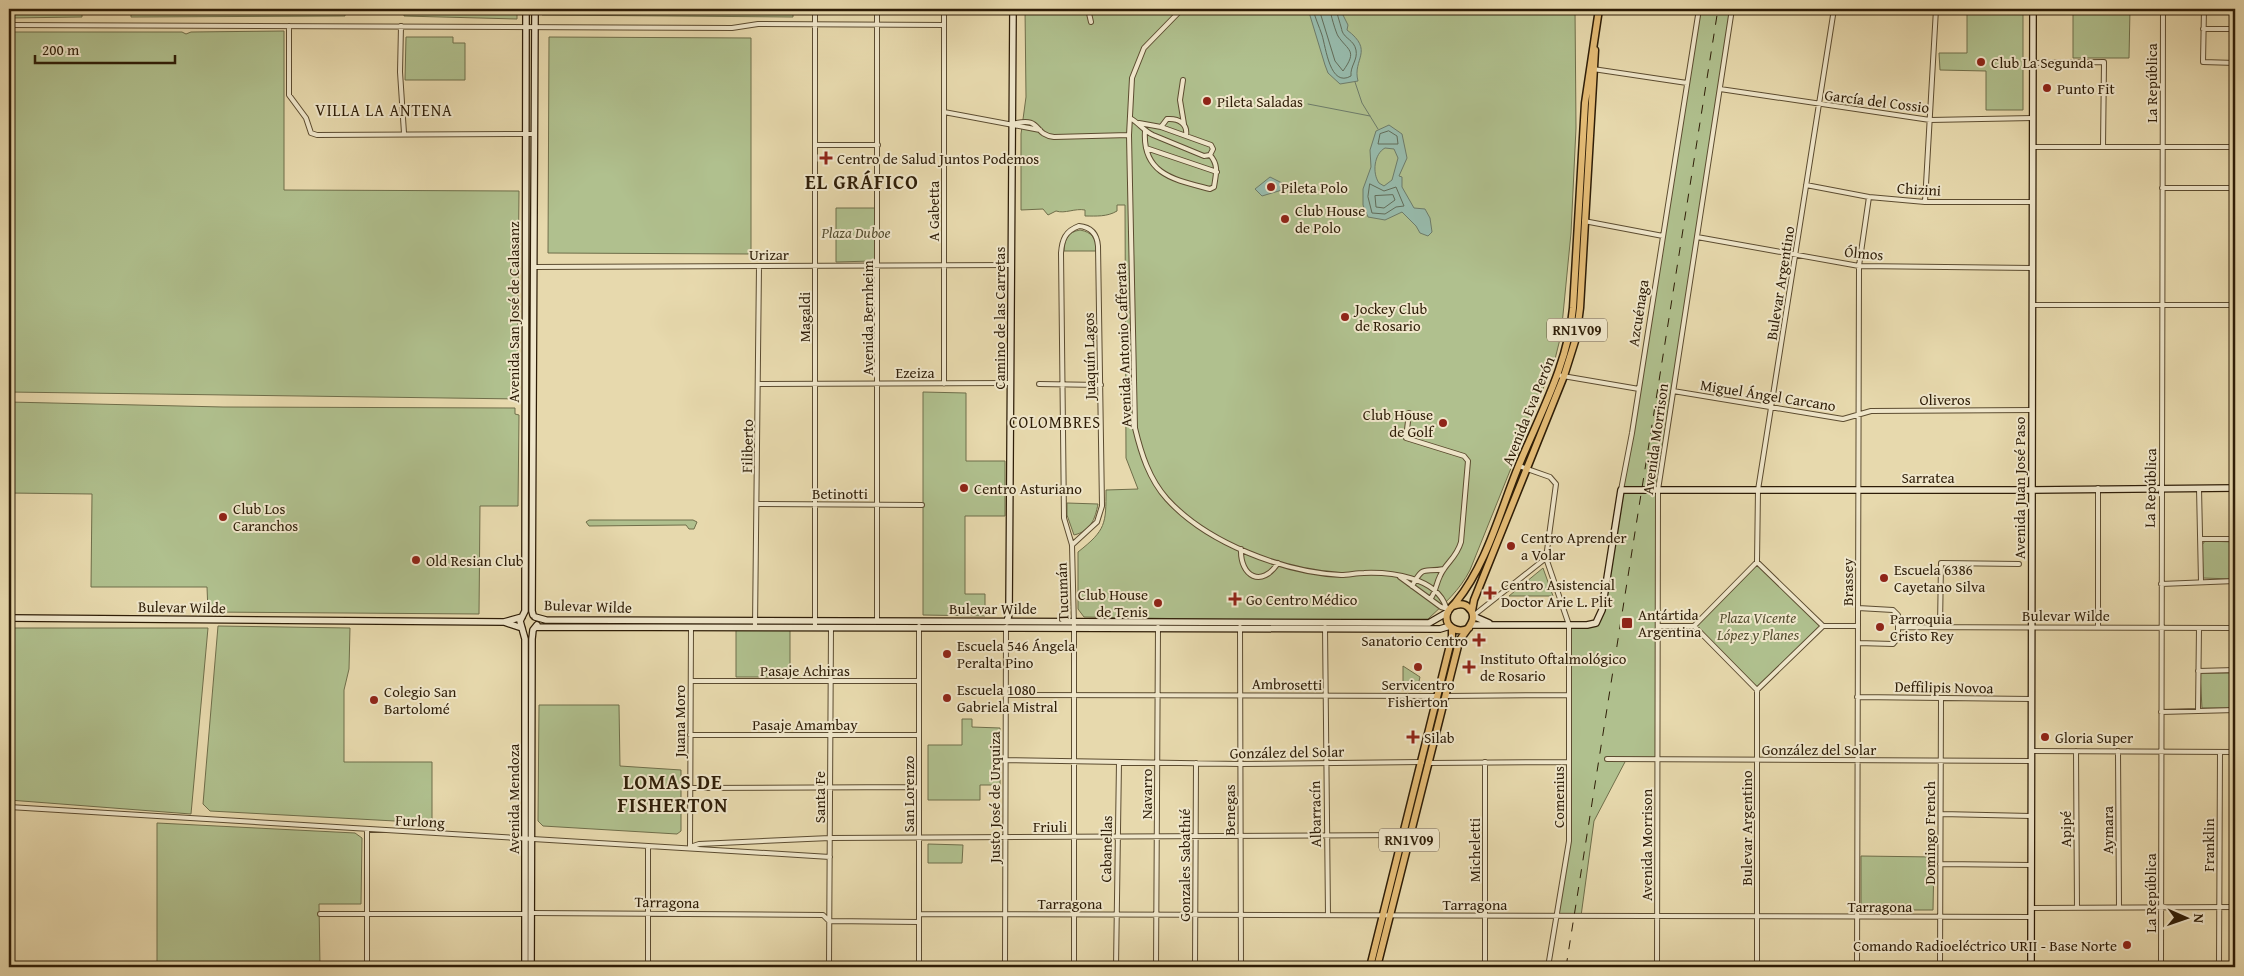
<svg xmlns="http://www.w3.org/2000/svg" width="2244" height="976" font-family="'Gentium Book Plus',serif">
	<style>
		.green { fill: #b0c08e; stroke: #6f6e4a }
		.water { fill: #97baab; stroke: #6d7b69; fill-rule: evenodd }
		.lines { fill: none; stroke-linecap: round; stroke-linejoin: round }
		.shore { stroke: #626c59; stroke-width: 1 }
		.stream { stroke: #6d7b69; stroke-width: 1 }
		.street-casing { stroke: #5c4c30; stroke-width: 6 }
		.secondary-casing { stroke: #2e1d07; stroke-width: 8 }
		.primary-casing { stroke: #2e1d07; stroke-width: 9 }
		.street { stroke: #efe6ca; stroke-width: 4 }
		.secondary { stroke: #efe6ca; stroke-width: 5.5 }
		.primary { stroke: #e4bc76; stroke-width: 6 }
		.rail { stroke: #2e1d07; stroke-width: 1; stroke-dasharray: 9 9; stroke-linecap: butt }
		.poi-dot { fill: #8f2418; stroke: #efe6ca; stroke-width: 2 }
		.labels { text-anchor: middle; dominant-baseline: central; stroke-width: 4; stroke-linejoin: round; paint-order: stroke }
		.shield { fill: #efe6ca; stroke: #685942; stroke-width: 1 }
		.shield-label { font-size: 14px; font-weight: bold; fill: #2e1d07 }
		.poi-label { font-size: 15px; fill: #2e1d07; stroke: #efe6ca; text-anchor: start }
		.street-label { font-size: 15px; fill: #2e1d07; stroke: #efe6ca }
		.park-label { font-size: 15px; font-style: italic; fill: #554e30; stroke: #efe6ca }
		.neighbourhood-label { font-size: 16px; letter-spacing: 1px; fill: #2e1d07; stroke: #efe6ca }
		.district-label { font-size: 20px; font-weight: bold; letter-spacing: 1px; fill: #2e1d07; stroke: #efe6ca }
	</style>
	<rect width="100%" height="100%" fill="#e7d9ad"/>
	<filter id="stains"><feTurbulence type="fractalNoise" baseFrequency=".004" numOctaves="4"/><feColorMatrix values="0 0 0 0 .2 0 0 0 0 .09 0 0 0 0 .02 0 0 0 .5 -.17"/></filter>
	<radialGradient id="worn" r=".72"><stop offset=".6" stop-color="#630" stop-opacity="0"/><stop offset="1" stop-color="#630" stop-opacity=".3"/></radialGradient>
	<path class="green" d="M9 9H82V17L9 18Z
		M131 9H345V16L131 17Z
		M404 9H517V19L404 16Z
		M542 9H793V17L542 15Z
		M1025 9H1575L1576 128 1571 233 1561 335 1555 359 1470 570C1460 590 1444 604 1428 619L1254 620 1084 617 1078 609V552C1106 530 1106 524 1106 490L1138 489 1126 458 1125 205H1117V211C1107 217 1096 216 1085 216V210C1075 208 1065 214 1056 211L1048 215 1043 209 1021 210V134L1026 97Z
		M1699 9H1732L1658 490 1657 760H1626L1594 821 1581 916H1555L1569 841V625H1591L1601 616Z
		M2009 9H2023V110H1986V71L1940 70 1939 53H1967V10Z
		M2073 9H2130L2129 58H2073Z
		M284 31V190L519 191 517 394 519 399 9 392V32H182L186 34 191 32Z
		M406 37H453V43H465V80H405Z
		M549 37 751 38V254L548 253Z
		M836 208H876V256L873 261 836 262Z
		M1080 230C1092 232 1097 239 1096 251H1064C1064 239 1068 232 1080 230Z
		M923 392 966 393V461H1005V516H965V594H985V616L923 615Z
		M9 402 223 407 515 408V414L519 415 518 506H480L479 614 208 612 207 587H91L92 494 9 493Z
		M1067 503 1098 504C1095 519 1091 531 1074 535L1067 515Z
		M589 520H693L697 522 694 529H689L686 525 589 526 586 522Z
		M2205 541 2234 542 2235 576 2233 579 2203 578 2202 545Z
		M1757 562 1823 626 1757 690 1694 626Z
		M1543 568 1553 596H1509Z
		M218 626 350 628 349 669 344 690V762H432V823L210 811 203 804Z
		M9 628H208L191 814 9 800Z
		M736 629H790V677H736Z
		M1403 666 1420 677 1417 690H1403Z
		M2200 673H2235V708H2202Z
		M539 705H619L620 766 681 770V831L677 834 543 826 538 821Z
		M962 719H972V727L1000 728V785H980V800H928V745H962Z
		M157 823 355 833 362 838 361 904H319L320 967H157Z
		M928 844 963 845 962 863H928Z
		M1861 856 1934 857 1933 910H1867L1861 903Z"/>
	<path class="water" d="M1308 9H1340L1348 25 1347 30C1375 51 1352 59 1358 81L1340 84 1328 73 1325 65Z
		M1389 125 1402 134 1407 158 1399 176 1402 177V187L1414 208 1425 209 1430 218 1432 232 1428 236 1420 233 1416 226 1402 212 1385 220 1368 217 1363 205V189L1371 167 1370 150 1376 131ZM1385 148 1394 149 1398 158 1392 180 1384 186 1379 183C1372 173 1374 154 1385 148Z
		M1270 177 1282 183V190L1262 196 1255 189Z"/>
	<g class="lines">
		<path class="shore" d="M1313 9C1315 18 1319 26 1322 35 1326 48 1330 88 1351 76 1350 66 1358 60 1356 50 1354 40 1345 39 1342 31 1342 29 1336 11 1336 9
			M1319 9 1335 61 1343 71C1358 50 1348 51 1338 36 1336 33 1330 13 1330 9
			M1389 131 1397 136 1398 144H1378L1380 134Z
			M1370 184 1384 191 1396 187 1404 206 1396 207 1385 214 1372 213 1368 197Z
			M1393 195 1395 200 1384 208 1376 207 1375 196Z"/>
		<path class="stream" d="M1355 82 1362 103 1378 129
			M1308 104 1370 116"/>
		<defs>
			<path id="street" d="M877 9V621
				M944 9V384
				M1088 9 1091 22
				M1182 9 1144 48 1132 78 1129 135 1135 428C1141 453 1149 479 1167 499 1207 543 1283 572 1341 575 1349 575 1356 573 1364 573 1391 572 1436 577 1446 607
				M2204 9 2203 62 2235 63
				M9 25 732 28 758 24 944 25
				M289 26V95L306 118 311 133 317 135 534 134
				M401 26 400 72 404 133
				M2203 29H2235
				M2033 63 2104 62 2103 147
				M1593 69 1687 83
				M1183 80 1180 100 1184 124
				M1720 89 1930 120 2033 118
				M944 112 1040 130
				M1130 118C1139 123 1144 131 1153 135L1204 156 1210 155
				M1139 123 1161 127 1211 145 1213 149 1210 155
				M1012 124C1044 116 1031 134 1054 137L1129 135
				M1161 127 1167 119C1179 118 1188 124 1186 136
				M1145 131C1142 175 1176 180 1210 189L1214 187C1216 174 1219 165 1210 155
				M815 145H878
				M2033 147H2235
				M1146 148 1217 172
				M1806 185 1869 197 1925 202H2032
				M2162 188H2235
				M1925 202 1936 9
				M1584 221 1663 236
				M1697 237 1859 266 2032 268
				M534 267 1012 265
				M2032 305H2235
				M1557 375 1639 389
				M759 384 1011 383
				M1039 384 1101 385
				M1673 391 1843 419 1871 411 2032 410
				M1409 413 1406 438 1464 456 1468 461 1461 542C1456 559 1446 562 1440 576 1436 584 1436 591 1431 598
				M1519 466 1550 477 1556 484 1546 558 1569 625V841L1548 967
				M2199 488 2201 581
				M1621 490 1632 433 1699 9
				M757 504 922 505
				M2200 539H2235
				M1072 545 1097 522 1102 506 1098 246C1097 234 1091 227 1079 226 1065 231 1062 240 1061 253L1064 518 1072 545 1074 627V967
				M1241 549C1240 577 1262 588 1278 563
				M1757 562 1758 490 1834 9
				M1400 577 1441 607 1448 609
				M2161 584 2235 581
				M1412 586C1424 564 1423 573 1444 569
				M1473 616 1546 558
				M755 626 759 266
				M815 626V9
				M919 626V967
				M1658 626H1694L1757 690 1823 626 1757 562 1694 626
				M1823 626H1858
				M1240 627 1241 967
				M1325 627 1328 915
				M1898 627 2235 628
				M1940 627 1941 563 2019 564
				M2098 627V488
				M1858 643 1893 644 1898 638V615L1893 610 1858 608
				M2198 671 2235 670
				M691 681H919
				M1005 695 1438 696
				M1445 696 1569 695
				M1857 697 2031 699
				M2198 711 2199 628
				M2161 712 2235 710
				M690 735H919
				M2031 751 2235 752
				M2076 751 2077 908
				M2118 751 2119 907
				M1607 759 2031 761
				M1005 760 1240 764 1422 762
				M1485 762V967
				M1429 763 1569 762
				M690 788 919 787
				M9 807 830 857
				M1941 814 2031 816
				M690 847 699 844 830 838 1410 835
				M690 847 691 627
				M1940 864 2031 865
				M2031 908 2235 907
				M532 913 823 915 829 921 919 922
				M320 914H525
				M919 914 2031 917
				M320 965H525
				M531 965 829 966
				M648 966V846
				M367 967V830
				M829 967 831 627
				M1005 967 1006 627
				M1116 967 1119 762
				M1156 967 1158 627
				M1195 967 1196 763
				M1657 967 1658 490 1732 9
				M1757 967V690
				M1857 967 1859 266 1869 197
				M1940 967 1941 698
				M1946 967 2031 966
				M2161 967 2163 9
				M2219 967 2220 752"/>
			<path id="secondary" d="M533 615 532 611 535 9
				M1473 616 1489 623
				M535 617 546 620 1429 623 1448 612
				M9 618 504 622 522 617
				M504 622 522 628
				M1007 622 1009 614 1013 9
				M1471 625H1587L1596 623 1602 610 1621 490H2025L2235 488
				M536 627 1440 629 1450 626
				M525 967V639L520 621 525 611V603L526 9
				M531 967 532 639 533 630 537 625
				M2031 967 2033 9"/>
			<path id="primary" d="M1472 611 1474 600 1564 376 1576 338 1580 308 1595 50
				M1469 628C1459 634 1444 628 1447 614 1448 609 1453 606 1456 602 1487 564 1500 511 1519 465 1540 414 1568 364 1573 308L1585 103 1599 9
				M1370 967 1452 637V628
				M1377 967 1459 642C1463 632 1482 619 1468 607 1464 603 1458 604 1453 606"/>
		</defs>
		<use href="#street" class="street-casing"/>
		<use href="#secondary" class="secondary-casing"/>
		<use href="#primary" class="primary-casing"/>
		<use href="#street" class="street"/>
		<use href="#secondary" class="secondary"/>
		<use href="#primary" class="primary"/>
		<path class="rail" d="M1566 967 1718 9"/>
	</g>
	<g class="poi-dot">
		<circle cx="1981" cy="62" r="5"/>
		<circle cx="2047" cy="88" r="5"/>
		<circle cx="1207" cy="101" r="5"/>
		<path d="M823.5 150.5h5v5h5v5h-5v5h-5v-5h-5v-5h5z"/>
		<circle cx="1271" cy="187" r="5"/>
		<circle cx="1285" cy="219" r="5"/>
		<circle cx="1345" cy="317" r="5"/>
		<circle cx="1443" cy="423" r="5"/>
		<circle cx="964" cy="488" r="5"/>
		<circle cx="223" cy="517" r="5"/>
		<circle cx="1511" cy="546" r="5"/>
		<circle cx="416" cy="560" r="5"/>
		<circle cx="1884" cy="578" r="5"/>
		<path d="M1487.5 585.5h5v5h5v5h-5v5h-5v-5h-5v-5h5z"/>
		<path d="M1232.5 591.5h5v5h5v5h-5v5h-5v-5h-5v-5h5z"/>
		<circle cx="1158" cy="603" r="5"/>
		<rect x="1621" y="617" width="12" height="12" rx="2.5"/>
		<circle cx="1880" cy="627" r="5"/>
		<path d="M1476.5 632.5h5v5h5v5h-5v5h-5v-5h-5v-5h5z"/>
		<circle cx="947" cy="654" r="5"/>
		<circle cx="1418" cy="667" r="5"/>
		<path d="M1466.5 659.5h5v5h5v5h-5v5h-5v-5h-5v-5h5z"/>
		<circle cx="947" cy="698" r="5"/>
		<circle cx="374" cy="700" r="5"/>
		<path d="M1410.5 729.5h5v5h5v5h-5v5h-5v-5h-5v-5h5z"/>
		<circle cx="2045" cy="737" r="5"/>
		<circle cx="2127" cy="945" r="5"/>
	</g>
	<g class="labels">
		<g class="shield">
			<rect x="1547" y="318.5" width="60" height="23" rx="4"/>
			<rect x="1379" y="828.5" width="60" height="23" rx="4"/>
		</g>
		<g class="shield-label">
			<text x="1577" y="330">RN1V09</text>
			<text x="1409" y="840">RN1V09</text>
		</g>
		<g class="poi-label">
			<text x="1991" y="62">Club La Segunda</text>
			<text x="2057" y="88">Punto Fit</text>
			<text x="1217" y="101">Pileta Saladas</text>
			<text x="837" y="158">Centro de Salud Juntos Podemos</text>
			<text x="1281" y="187">Pileta Polo</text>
			<text x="1295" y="210">Club House<tspan x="1295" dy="17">de Polo</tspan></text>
			<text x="1355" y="308">Jockey Club<tspan x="1355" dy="17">de Rosario</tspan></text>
			<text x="1433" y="414" text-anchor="end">Club House<tspan x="1433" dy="17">de Golf</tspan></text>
			<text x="974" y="488">Centro Asturiano</text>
			<text x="233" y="508">Club Los<tspan x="233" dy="17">Caranchos</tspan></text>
			<text x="1521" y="537">Centro Aprender<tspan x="1521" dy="17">a Volar</tspan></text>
			<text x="426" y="560">Old Resian Club</text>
			<text x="1894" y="569">Escuela 6386<tspan x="1894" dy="17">Cayetano Silva</tspan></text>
			<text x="1501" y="584">Centro Asistencial<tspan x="1501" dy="17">Doctor Arie L. Plit</tspan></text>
			<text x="1148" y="594" text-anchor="end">Club House<tspan x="1148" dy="17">de Tenis</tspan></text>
			<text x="1246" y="599">Go Centro Médico</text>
			<text x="1638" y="614">Antártida<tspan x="1638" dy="17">Argentina</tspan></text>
			<text x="1890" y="618">Parroquia<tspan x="1890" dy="17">Cristo Rey</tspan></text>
			<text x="1468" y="640" text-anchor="end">Sanatorio Centro</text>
			<text x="957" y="645">Escuela 546 Ángela<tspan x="957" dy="17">Peralta Pino</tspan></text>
			<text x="1480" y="658">Instituto Oftalmológico<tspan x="1480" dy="17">de Rosario</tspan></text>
			<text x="1418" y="684" text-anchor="middle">Servicentro<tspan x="1418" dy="17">Fisherton</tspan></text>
			<text x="957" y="689">Escuela 1080<tspan x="957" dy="17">Gabriela Mistral</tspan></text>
			<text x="384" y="691">Colegio San<tspan x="384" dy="17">Bartolomé</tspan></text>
			<text x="1424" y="737">Silab</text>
			<text x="2055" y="737">Gloria Super</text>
			<text x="2117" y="945" text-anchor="end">Comando Radioeléctrico URII - Base Norte</text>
		</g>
		<g class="street-label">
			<text transform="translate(2151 83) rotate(-90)">La República</text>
			<text transform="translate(1877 101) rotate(7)">García del Cossio</text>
			<text transform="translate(1919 189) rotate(3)">Chizini</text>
			<text transform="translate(933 211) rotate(-90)">A Gabetta</text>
			<text transform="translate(1864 253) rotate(5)">Ólmos</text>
			<text x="769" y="254">Urizar</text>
			<text transform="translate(1780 283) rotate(-81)">Bulevar Argentino</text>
			<text transform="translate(513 312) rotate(-90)">Avenida San José de Calasanz</text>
			<text transform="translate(1638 313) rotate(-81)">Azcuénaga</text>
			<text transform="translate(804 317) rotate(-90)">Magaldi</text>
			<text transform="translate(867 318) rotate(-90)">Avenida Bernheim</text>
			<text transform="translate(999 318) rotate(-90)">Camino de las Carretas</text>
			<text transform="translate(1123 345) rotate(-92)">Avenida Antonio Cafferata</text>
			<text transform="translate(1089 356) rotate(-91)">Juaquín Lagos</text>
			<text x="915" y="372">Ezeiza</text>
			<text transform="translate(1768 395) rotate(9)">Miguel Ángel Carcano</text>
			<text x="1945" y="399">Oliveros</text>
			<text transform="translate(1528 411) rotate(-68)">Avenida Eva Perón</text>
			<text transform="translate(1655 439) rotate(-82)">Avenida Morrison</text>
			<text transform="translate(747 446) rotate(-89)">Filiberto</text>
			<text x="1928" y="477">Sarratea</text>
			<text transform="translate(2019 488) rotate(-90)">Avenida Juan José Paso</text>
			<text transform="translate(2150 488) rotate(-89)">La República</text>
			<text x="840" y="493">Betinotti</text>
			<text transform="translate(1847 582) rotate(-90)">Brassey</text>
			<text transform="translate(1062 592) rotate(-92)">Tucumán</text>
			<text transform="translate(588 606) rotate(2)">Bulevar Wilde</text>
			<text transform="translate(182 607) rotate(1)">Bulevar Wilde</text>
			<text x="993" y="608">Bulevar Wilde</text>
			<text x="2066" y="615">Bulevar Wilde</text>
			<text x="805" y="670">Pasaje Achiras</text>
			<text transform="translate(1287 684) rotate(1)">Ambrosetti</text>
			<text transform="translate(1944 687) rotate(1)">Deffilipis Novoa</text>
			<text transform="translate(679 721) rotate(-90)">Juana Moro</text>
			<text x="805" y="724">Pasaje Amambay</text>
			<text x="1819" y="749">González del Solar</text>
			<text transform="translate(1287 752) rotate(-1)">González del Solar</text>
			<text transform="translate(908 794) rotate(-90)">San Lorenzo</text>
			<text transform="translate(1146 794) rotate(-90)">Navarro</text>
			<text transform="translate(819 797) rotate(-90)">Santa Fe</text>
			<text transform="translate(994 797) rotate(-90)">Justo José de Urquiza</text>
			<text transform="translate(1558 797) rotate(-90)">Comenius</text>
			<text transform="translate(513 799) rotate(-90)">Avenida Mendoza</text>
			<text transform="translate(1229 810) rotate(-90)">Benegas</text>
			<text transform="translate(1315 814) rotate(-91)">Albarracín</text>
			<text transform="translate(420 821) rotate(3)">Furlong</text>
			<text x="1050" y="826">Friuli</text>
			<text transform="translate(1746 828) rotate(-90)">Bulevar Argentino</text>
			<text transform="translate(2065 829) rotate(-90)">Apipé</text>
			<text transform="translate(2107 830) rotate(-90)">Aymara</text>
			<text transform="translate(1929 833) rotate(-90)">Domingo French</text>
			<text transform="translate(1646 845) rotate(-90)">Avenida Morrison</text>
			<text transform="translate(2208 845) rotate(-90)">Franklin</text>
			<text transform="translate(1106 849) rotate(-89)">Cabanellas</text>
			<text transform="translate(1474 850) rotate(-90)">Micheletti</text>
			<text transform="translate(1184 865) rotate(-90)">Gonzales Sabathié</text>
			<text transform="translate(2150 893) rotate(-90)">La República</text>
			<text transform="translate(667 902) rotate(1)">Tarragona</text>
			<text x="1070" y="903">Tarragona</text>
			<text x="1475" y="904">Tarragona</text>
			<text x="1880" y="906">Tarragona</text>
		</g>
		<g class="park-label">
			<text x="856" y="232">Plaza Duboe</text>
			<text x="1758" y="617">Plaza Vicente<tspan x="1758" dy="17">López y Planes</tspan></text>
		</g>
		<g class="neighbourhood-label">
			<text x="384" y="110">VILLA LA ANTENA</text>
			<text x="1055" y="422">COLOMBRES</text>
		</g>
		<g class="district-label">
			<text x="862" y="181">EL GRÁFICO</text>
			<text x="673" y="781">LOMAS DE<tspan x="673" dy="23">FISHERTON</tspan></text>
		</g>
	</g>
	<rect width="2244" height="976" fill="none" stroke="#e7d9ad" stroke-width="30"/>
	<rect x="10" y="10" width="2224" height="956" fill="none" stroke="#2e1d07" stroke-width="2.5"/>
	<rect x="15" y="15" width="2214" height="946" fill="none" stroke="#2e1d07"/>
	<g transform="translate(2186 918) rotate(92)" stroke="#efe6ca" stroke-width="4" paint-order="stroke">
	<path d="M0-4L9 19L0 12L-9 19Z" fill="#2e1d07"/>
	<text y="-8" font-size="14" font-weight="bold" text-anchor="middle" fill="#2e1d07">N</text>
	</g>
	<path d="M35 55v8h140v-8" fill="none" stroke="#2e1d07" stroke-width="2.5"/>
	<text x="42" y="55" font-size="15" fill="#2e1d07" stroke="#efe6ca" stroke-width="4" paint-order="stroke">200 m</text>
	<rect width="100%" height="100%" filter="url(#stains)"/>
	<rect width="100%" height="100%" fill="url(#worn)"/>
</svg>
